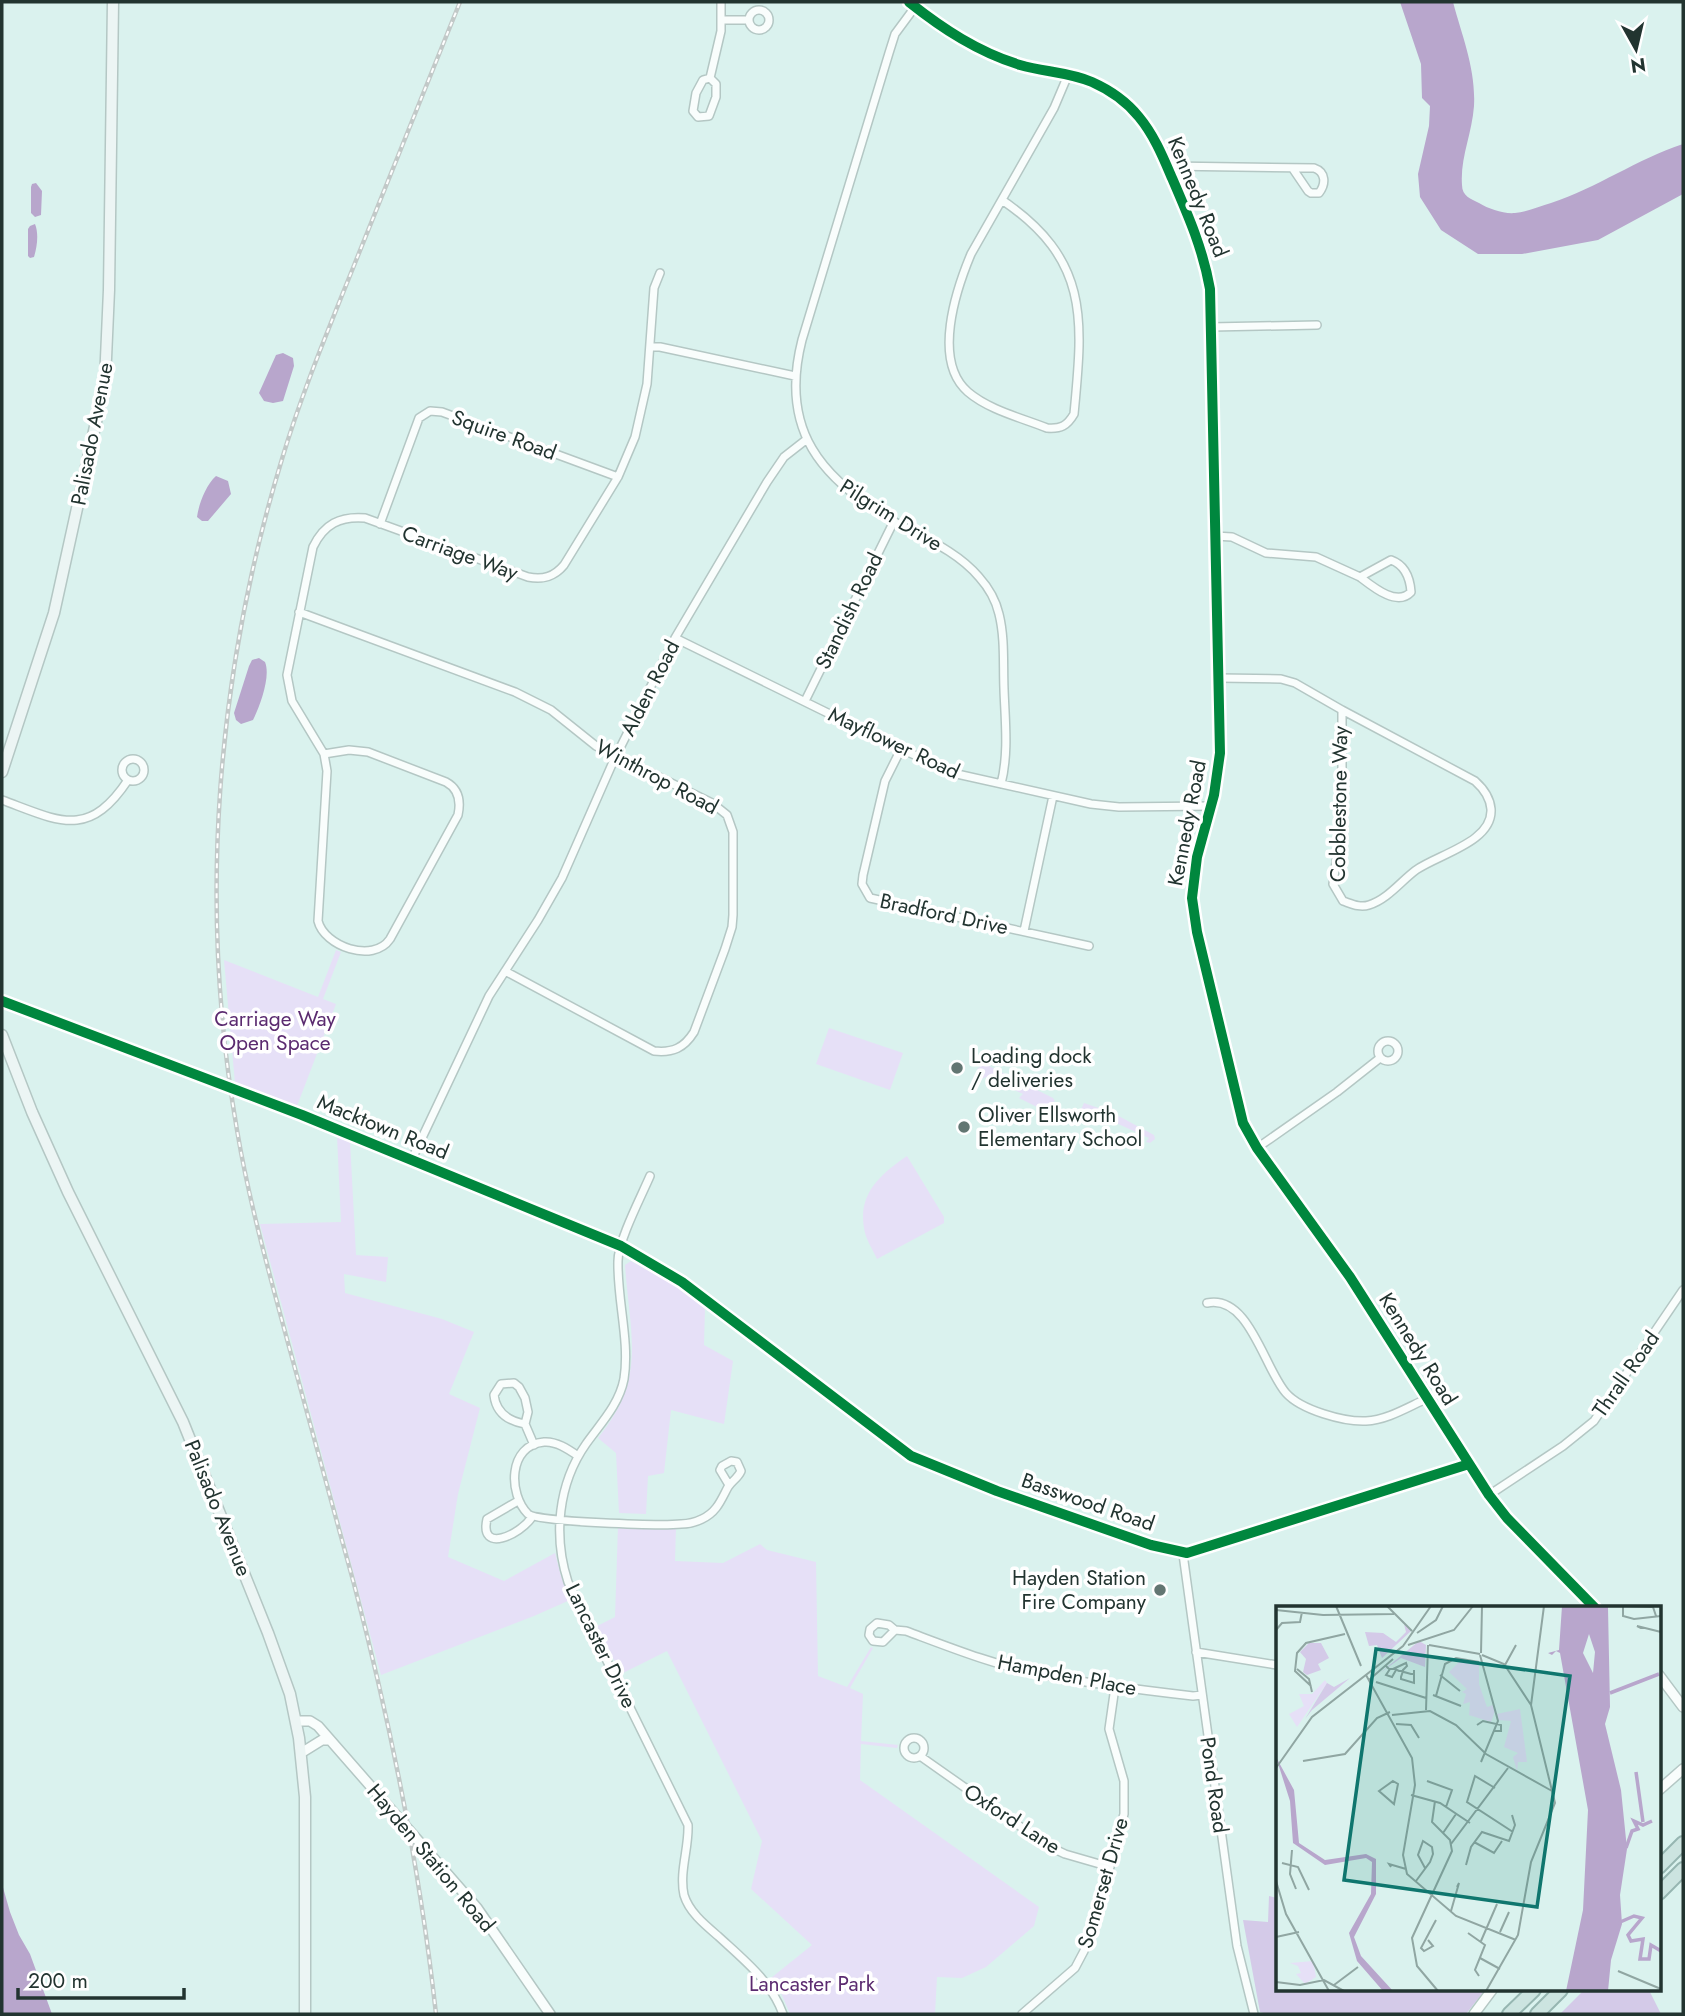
<svg xmlns="http://www.w3.org/2000/svg" width="1685" height="2016" font-family="Jost,sans-serif">
	<style>
		.green { fill: #e6e0f7 }
		.forest { fill: #d4cae8 }
		.water { fill: #b8a6cc }
		.lines { fill: none; stroke-linecap: round; stroke-linejoin: round }
		.minor-casing { stroke: #b4c7c4; stroke-width: 10 }
		.tertiary-casing { stroke: #b4c7c4; stroke-width: 12 }
		.secondary-casing { stroke: #b4c7c4; stroke-width: 13 }
		.motorway-casing { stroke: #96b6b1; stroke-width: 16 }
		.minor { stroke: #f9fdfc; stroke-width: 7 }
		.tertiary { stroke: #f9fdfc; stroke-width: 9 }
		.secondary { stroke: #ecf5f4; stroke-width: 10 }
		.motorway { stroke: #cce4e0; stroke-width: 12 }
		.rail-casing { stroke: #c2c9c8; stroke-width: 4.5 }
		.rail { stroke: #fff; stroke-width: 2; stroke-dasharray: 5; stroke-linecap: butt }
		.cycleway-casing { stroke: #fff; stroke-width: 15 }
		.cycleway { stroke: #00873e; stroke-width: 10 }
		.poi-dot { fill: #627672; stroke: #fff; stroke-width: 2.5 }
		.labels { text-anchor: middle; dominant-baseline: central; stroke-width: 7; stroke-linejoin: round; paint-order: stroke }
		.street-label { font-size: 21px; fill: #223430; stroke: #fff }
		.park-label { font-size: 21px; fill: #5b2b70; stroke: #fff }
		.poi-label { font-size: 21px; fill: #223430; stroke: #fff; text-anchor: start }
		.inset-river { fill: none; stroke: #b8a6cc; stroke-width: 3.5 }
		.inset-road { fill: none; stroke: #90a6a2; stroke-width: 2 }
		.view { fill: #0f766e; fill-opacity: 0.15; stroke: #0f766e; stroke-width: 3.5 }
		.inset-edge { fill: none; stroke: #223430; stroke-width: 3.5 }
	</style>
	<rect width="100%" height="100%" fill="#daf2ee"/>
	<path class="green" d="M336 950 341 952 323 999 336 1004 297 1106 235 1083 224 960 318 997Z
		M829 1028 903 1053 890 1090 816 1064Z
		M982 1065H987L1053 1098 1055 1101 1039 1108 1019 1098 1023 1094 986 1077 980 1080 977 1069Z
		M1084 1103 1113 1113 1154 1135 1155 1139 1150 1143 1146 1142 1149 1138 1092 1112 1083 1113 1081 1109Z
		M337 1136 350 1141 356 1255 388 1257 386 1282 344 1274 345 1293 442 1319 474 1332 449 1394 480 1408 458 1494 448 1557 504 1581 555 1553 561 1576 570 1600 534 1616 381 1675 260 1224 341 1222Z
		M907 1156 944 1217V1223L877 1259C873 1250 865 1238 864 1228 858 1193 881 1174 907 1156Z
		M631 1261 669 1282 705 1308 704 1345 733 1361 724 1424 671 1410 664 1473 648 1476 646 1514 619 1513 616 1453 598 1438C647 1378 630 1337 625 1265Z
		M618 1526 676 1528 675 1561 723 1563 760 1544 767 1550 816 1562 818 1676 847 1687 871 1647 873 1648 850 1688 863 1694 861 1741 898 1745 897 1748 861 1744 860 1780 1039 1907 1034 1926 986 1967 962 1978 937 1977 935 2014H790L782 1995 771 1978 812 1945 751 1889 762 1841 667 1651 621 1674 597 1626 615 1617Z"/>
	<path class="forest" d="M1269 1896 1277 1898V1990H1485L1466 2014H1267L1260 2012 1243 1920 1268 1922Z
		M1584 1990H1649L1661 2014H1560Z"/>
	<path class="water" d="M1400 2H1453C1462 36 1476 69 1474 106 1472 134 1460 158 1462 185 1462 196 1471 199 1479 203 1489 209 1503 214 1515 213 1527 212 1540 206 1551 203 1597 188 1637 159 1683 144V194L1598 240 1522 254H1478L1441 230 1420 197 1418 174 1429 126 1430 106 1422 98 1421 64Z
		M36 183 42 191 41 215 35 217 31 213V187L32 184Z
		M35 224C39 234 37 247 34 257L30 258 28 256V229L30 226Z
		M283 353 293 358 294 366 283 401 273 403 264 401 259 393 276 355Z
		M216 476 228 481 231 494 208 521H202L197 517C199 503 206 485 216 476Z
		M259 658 265 662C271 676 260 706 253 720L241 724 236 720 234 713 249 666 252 660Z
		M2 1884 10 1912 19 1935 30 1954 52 2014H2Z"/>
	<g class="lines">
		<defs>
			<path id="minor" d="M911 2 912 11 895 34 889 53 802 340C779 430 821 479 895 522 924 538 957 551 979 577 988 587 996 601 999 614 1005 638 1003 664 1004 689 1005 720 1009 753 1001 784
				M749 20a10 10 0 1 1 20 0a10 10 0 1 1-20 0Z
				M722 20H749
				M710 78 716 84V97L709 116 698 117 693 111 696 93 703 80Z
				M710 78 721 31V2
				M1167 166 1314 168C1326 172 1326 184 1319 193H1311L1308 191 1293 169
				M1002 200C1090 260 1083 319 1074 414 1067 426 1061 429 1047 428 1022 418 989 410 968 392 932 361 956 290 971 254L1054 108 1068 75
				M1211 327 1317 325
				M650 347H660L795 376
				M380 524 419 418 430 411 442 412 618 477
				M1215 536 1232 537 1266 553 1316 557 1360 577
				M1391 560C1405 565 1410 578 1411 592 1397 607 1373 587 1360 577Z
				M299 612 515 692 551 710 596 746 712 803 727 815 733 832V915L732 927 725 949 694 1032C684 1048 673 1053 654 1051L505 971
				M675 638 901 749 957 774 1091 804 1119 807 1211 806
				M1219 678 1281 679 1295 683 1342 710
				M805 701 894 521
				M1342 710 1475 781C1484 789 1490 797 1491 809 1493 842 1439 854 1416 870 1401 881 1388 899 1369 905 1360 908 1352 904 1343 901L1333 884 1342 820Z
				M901 749 885 781 863 875 862 884 870 898 1089 946
				M349 750 368 752 446 782C459 789 461 801 458 815L390 939C373 964 324 946 318 921L327 771 324 754Z
				M324 754 292 701 287 675 313 547C324 524 340 516 365 518L528 577C543 580 554 577 564 565L618 477 635 437 647 384 654 288 660 273
				M122 770a11 11 0 1 1 22 0a11 11 0 1 1-22 0Z
				M2 800C59 821 88 840 128 780
				M1024 931 1053 796
				M2 1001 302 1115 621 1246 682 1282 911 1456 997 1491 1151 1545 1187 1553 1469 1464
				M1378 1051a10 10 0 1 1 20 0a10 10 0 1 1-20 0Z
				M1257 1148 1337 1092 1380 1058
				M412 1159 489 996 538 920 562 878 613 762 675 638 767 482 784 457 807 439
				M650 1176C641 1197 618 1241 618 1261 617 1300 630 1341 624 1379 619 1405 600 1424 586 1444 558 1484 553 1536 568 1582L688 1825C689 1848 679 1872 684 1895 689 1912 705 1925 718 1936 744 1960 771 1981 783 2014
				M1207 1303C1249 1294 1264 1368 1286 1393 1301 1410 1344 1422 1366 1421 1387 1420 1408 1407 1426 1399
				M525 1424C508 1421 496 1413 494 1395L501 1384 514 1383 519 1387 525 1398 528 1412 525 1424 534 1445
				M578 1456C568 1449 556 1441 544 1442 508 1445 508 1494 528 1514 537 1522 662 1526 681 1524 688 1524 696 1522 702 1519 717 1512 721 1500 728 1487 732 1481 738 1478 741 1471L737 1462 731 1461 722 1466 720 1470 729 1485
				M1489 1495 1563 1446 1594 1421 1683 1290
				M518 1501 487 1519C479 1554 520 1535 532 1517
				M1183 1554 1237 1946 1254 2014
				M895 1630 889 1625 877 1623 870 1629 869 1635 873 1641 883 1642 895 1630 906 1631C949 1647 994 1665 1039 1674 1090 1684 1141 1690 1193 1696L1202 1695
				M1196 1652 1277 1665
				M904 1748a10 10 0 1 1 20 0a10 10 0 1 1-20 0Z
				M920 1756 1048 1846 1065 1854 1110 1867
				M1022 2014 1075 1968 1084 1951 1096 1916 1124 1814V1781L1109 1729 1115 1687"/>
			<path id="tertiary" d="M909 2C943 29 978 52 1020 65 1044 72 1069 72 1092 82 1110 90 1127 102 1139 117 1154 135 1163 157 1172 178 1188 215 1203 249 1210 289L1220 753 1214 795 1197 857 1192 898 1197 932 1243 1123 1257 1148 1350 1277 1489 1495 1507 1518 1595 1608
				M1659 1675 1683 1707
				M296 1721H310L318 1726 477 1908 550 2014
				M301 1753 322 1740H330
				M1659 1790 1683 1769
				M1474 2014 1492 1990"/>
			<path id="secondary" d="M2 772 54 613 105 381 109 290 113 2
				M2 1035 32 1112 68 1192 183 1422 268 1633 290 1694 299 1738 305 1797V2014"/>
			<path id="motorway" d="M1659 1867 1683 1843
				M1659 1893 1683 1869
				M1509 2014 1534 1990
				M1537 2014 1561 1990"/>
		</defs>
		<use href="#minor" class="minor-casing"/>
		<use href="#tertiary" class="tertiary-casing"/>
		<use href="#secondary" class="secondary-casing"/>
		<use href="#motorway" class="motorway-casing"/>
		<use href="#minor" class="minor"/>
		<use href="#tertiary" class="tertiary"/>
		<use href="#secondary" class="secondary"/>
		<use href="#motorway" class="motorway"/>
		<defs>
			<path id="rail" d="M436 2014C420 1869 391 1726 354 1584 332 1504 310 1423 288 1343 269 1272 249 1202 237 1130 198 906 216 675 282 459 302 392 329 328 355 263 390 176 425 89 460 2"/>
		</defs>
		<use href="#rail" class="rail-casing"/>
		<use href="#rail" class="rail"/>
		<defs>
			<path id="cycleway" d="M909 2C943 29 978 52 1020 65 1044 72 1069 72 1092 82 1110 90 1127 102 1139 117 1154 135 1163 157 1172 178 1188 215 1203 249 1210 289L1220 753 1214 795 1197 857 1192 898 1197 932 1243 1123 1257 1148 1350 1277 1489 1495 1507 1518 1595 1608
				M2 1001 302 1115 621 1246 682 1282 911 1456 997 1491 1151 1545 1187 1553 1469 1464"/>
		</defs>
		<use href="#cycleway" class="cycleway-casing"/>
		<use href="#cycleway" class="cycleway"/>
	</g>
	<g class="poi-dot">
		<circle cx="957" cy="1068" r="7"/>
		<circle cx="964" cy="1127" r="7"/>
		<circle cx="1160" cy="1590" r="7"/>
	</g>
	<g class="labels">
		<g class="street-label">
			<text transform="translate(1198 197) rotate(68)">Kennedy Road</text>
			<text transform="translate(92 434) rotate(-79)">Palisado Avenue</text>
			<text transform="translate(504 435) rotate(20)">Squire Road</text>
			<text transform="translate(891 515) rotate(32)">Pilgrim Drive</text>
			<text transform="translate(460 553) rotate(20)">Carriage Way</text>
			<text transform="translate(849 611) rotate(-64)">Standish Road</text>
			<text transform="translate(650 688) rotate(-63)">Alden Road</text>
			<text transform="translate(894 743) rotate(25)">Mayflower Road</text>
			<text transform="translate(657 777) rotate(28)">Winthrop Road</text>
			<text transform="translate(1339 804) rotate(-89)">Cobblestone Way</text>
			<text transform="translate(1187 823) rotate(-79)">Kennedy Road</text>
			<text transform="translate(944 914) rotate(12)">Bradford Drive</text>
			<text transform="translate(383 1127) rotate(22)">Macktown Road</text>
			<text transform="translate(1418 1349) rotate(58)">Kennedy Road</text>
			<text transform="translate(1626 1374) rotate(-55)">Thrall Road</text>
			<text transform="translate(1088 1502) rotate(19)">Basswood Road</text>
			<text transform="translate(218 1508) rotate(68)">Palisado Avenue</text>
			<text transform="translate(601 1646) rotate(64)">Lancaster Drive</text>
			<text transform="translate(1067 1675) rotate(11)">Hampden Place</text>
			<text transform="translate(1214 1785) rotate(82)">Pond Road</text>
			<text transform="translate(1012 1819) rotate(33)">Oxford Lane</text>
			<text transform="translate(431 1858) rotate(50)">Hayden Station Road</text>
			<text transform="translate(1103 1883) rotate(-74)">Somerset Drive</text>
		</g>
		<g class="park-label">
			<text x="275" y="1019">Carriage Way<tspan x="275" dy="24">Open Space</tspan></text>
			<text x="812" y="1984">Lancaster Park</text>
		</g>
		<g class="poi-label">
			<text x="971" y="1056">Loading dock<tspan x="971" dy="24">/ deliveries</tspan></text>
			<text x="978" y="1115">Oliver Ellsworth<tspan x="978" dy="24">Elementary School</tspan></text>
			<text x="1146" y="1578" text-anchor="end">Hayden Station<tspan x="1146" dy="24">Fire Company</tspan></text>
		</g>
	</g>
	<g transform="translate(1276 1606)">
		<rect width="385" height="385" fill="#daf2ee"/>
		<path d="M186 53 203 57V78L211 101 217 99 219 105 215 116 193 109 194 96 187 98 190 88 186 86 191 83 173 66ZM49 74 51 77 21 121 13 108 28 100 23 88H36ZM244 103 251 156H242L241 165 237 151 242 147 228 141 235 115 222 114 221 108ZM37 355 40 371 29 378 20 368 25 367 22 360 14 357Z" fill="#e6e0f7"/>
		<path d="M128 18 135 25 106 52 101 39 93 40 89 26 107 27 120 36 130 26ZM143 35 150 39 149 61 125 52 104 67ZM33 37H45L53 52 42 58 45 64 31 69 27 66 30 53 24 46ZM74 72 36 104 29 113 51 77 58 81Z" fill="#d4cae8"/>
		<path d="M286 0H332V2L334 101 329 118 345 184 351 243 344 289 346 318 335 354 332 385H290L307 304 312 204 284 47 280 45 276 49 272 47 283 44ZM313 28 319 46 317 67 307 47ZM0 151 18 184 23 237 49 254 90 248 100 253V288L78 331 85 350 117 385H107L81 355 73 327 95 288 96 256 90 252 49 259 17 237 14 195Z" fill="#b8a6cc" fill-rule="evenodd"/>
		<path class="inset-river" d="M334 87 383 68M360 166 367 216M350 242 356 225 362 223 358 215 367 219 376 215M342 317 358 310 366 312 352 329 355 335 367 333 364 353H373L375 339 385 345"/>
		<path class="inset-road" d="M60 0 85 60M111 0 136 25M347 0V10L358 13 385 10M350 0 377 1 380 10M0 4 47 9 118 8M365 22 361 20 385 26M0 24 6 17 24 16 26 6M141 27 160 14 167 0M132 39 178 24 197 0M153 39 204 48M205 47 206 0M204 49 222 115 205 156M206 49 228 58 255 99M229 59 240 39M110 60 113 63H119L123 65H127L128 66 135 68H137L138 67V64V77L125 73V71L127 65V64L131 60 130 57 117 63M21 63 33 73 36 86M114 63 110 69 116 71 120 64M90 69 136 152 139 179 127 249 131 268 180 310 240 334M164 69 184 85M93 74 117 53M100 76 150 92M35 80 19 65 21 47 30 37 69 28M157 89 185 100M160 90 169 58 180 52 203 56M150 104 152 39M116 109 154 105 180 119 210 148 276 185M120 118 135 119 143 132M201 119 207 115 225 119V125H218M27 155 69 148 101 112 114 106M0 162 36 111 127 40 155 0M117 175 122 178 118 198 103 185ZM151 175 176 184 170 201M219 182 199 170 191 196 237 226M135 189 164 197 194 217M159 195 156 216 174 234 176 245 136 332 141 360 162 385M167 227 180 208M198 236 218 247 226 235M175 238 232 162M16 244 14 268 20 283M6 257 22 261 33 284M190 259 195 241 206 226 233 235 239 219 236 209M115 261 113 258 130 263M0 275 10 308 53 385M140 275 154 256 157 248 156 241 147 235 142 249 149 262M175 305 183 277 181 281M224 326 233 306M192 327 209 339 199 364 203 370M0 331 23 326M152 334 157 340 148 345 145 342 160 314M205 335 221 298M204 352 224 363M342 365 385 383M0 376 24 379 48 374 68 385M58 379 82 361M210 385 242 329 255 256 279 197 255 99 268 0"/>
		<path class="view" d="M100 43 294 70 261 301 68 274Z"/>
		<rect width="385" height="385" class="inset-edge"/>
	</g>
	<rect width="1685" height="2016" fill="none" stroke="#223430" stroke-width="7"/>
	<g transform="translate(1636 49) rotate(172)" stroke="#ffffff" stroke-width="5" paint-order="stroke">
	<path d="M0-5L12 26L0 18L-12 26Z" fill="#223430"/>
	<text y="-10" font-size="19" font-weight="bold" text-anchor="middle" fill="#223430">N</text>
	</g>
	<path d="M18 1988v10h166v-10" fill="none" stroke="#223430" stroke-width="3.5"/>
	<text x="28" y="1988" font-size="21" fill="#223430" stroke="#ffffff" stroke-width="5" paint-order="stroke">200 m</text>
</svg>
